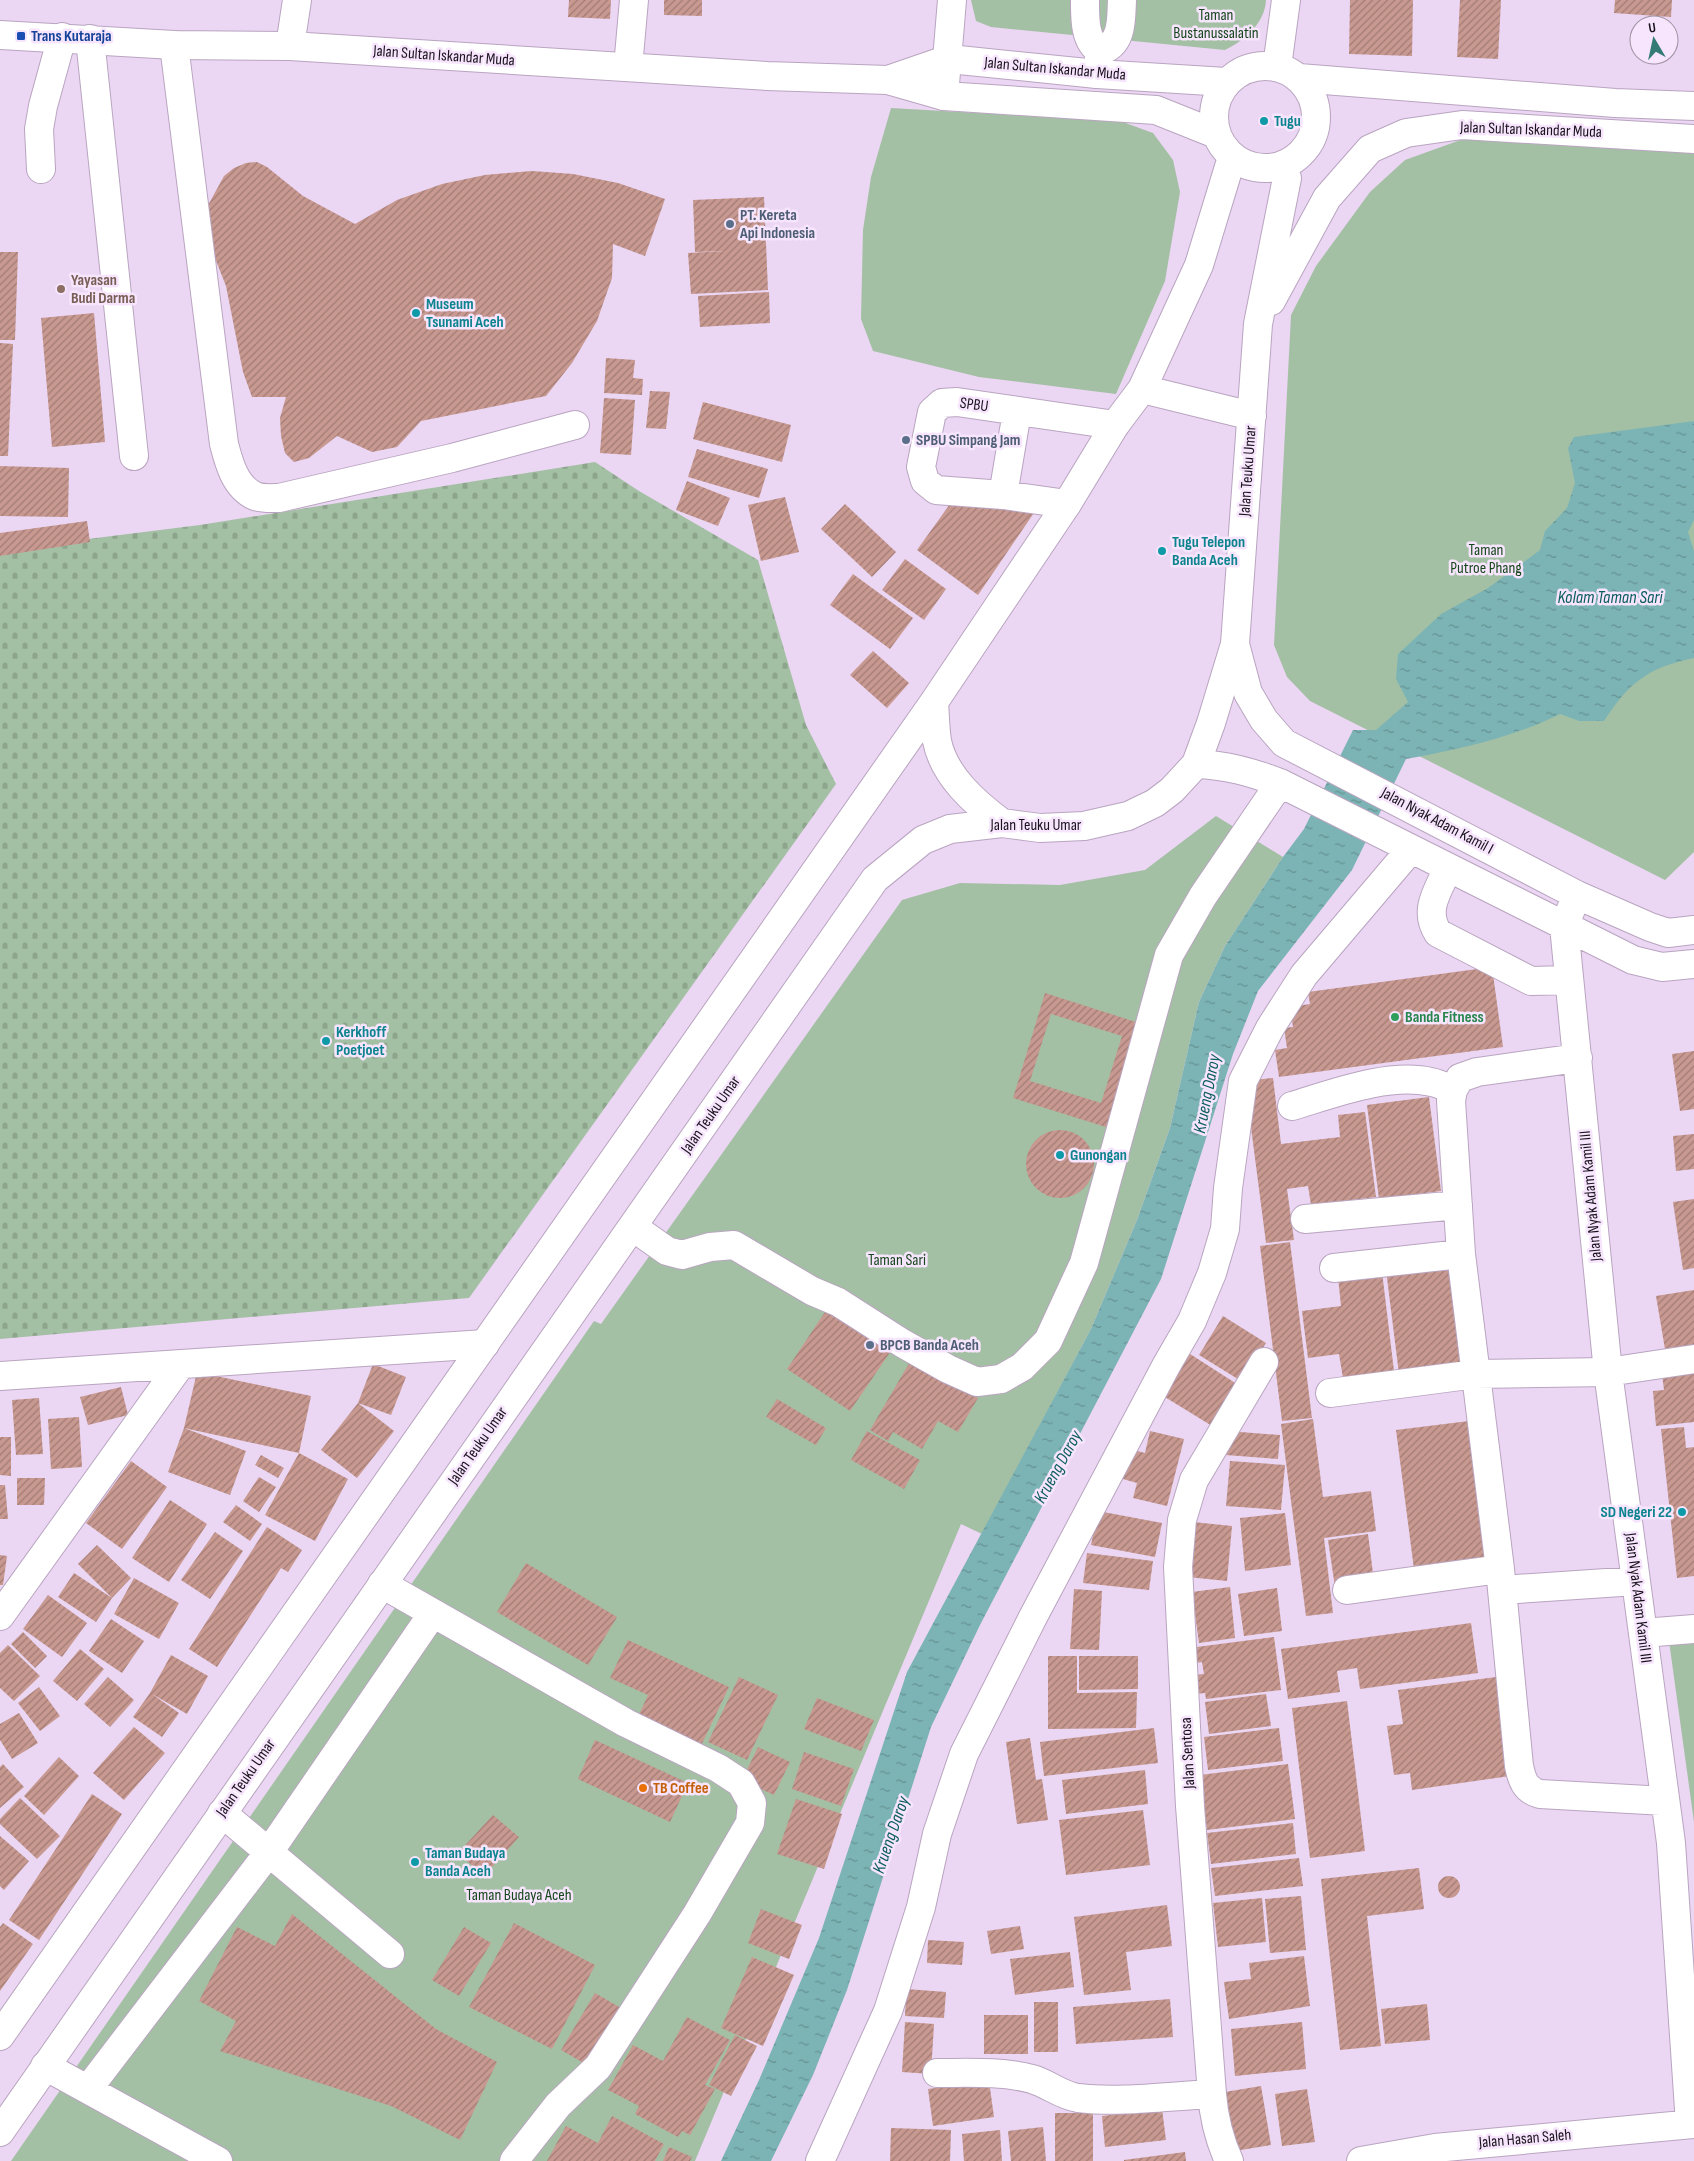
<svg xmlns="http://www.w3.org/2000/svg" width="1694" height="2161" font-family="'Sofia Sans Condensed',sans-serif">
	<style>
		.green { fill: #a4c0a4 }
		.cemetery { fill: url(#cemetery-stones) }
		.water { fill: url(#water-ripples) }
		.building { fill: url(#building-hatch); fill-rule: evenodd }
		.lines { fill: none; stroke-linecap: round; stroke-linejoin: round }
		.minor-casing { stroke: #b9a5c0; stroke-width: 30 }
		.highway-casing { stroke: #b9a5c0; stroke-width: 30 }
		.minor { stroke: #fff; stroke-width: 28 }
		.highway { stroke: #fff; stroke-width: 28 }
		.transit-dot { fill: #1a4fb4; stroke: #f6e5fc; stroke-width: 2 }
		.culture-dot { fill: #0f9aa8; stroke: #f6e5fc; stroke-width: 2 }
		.service-dot { fill: #5c6f8a; stroke: #f6e5fc; stroke-width: 2 }
		.education-dot { fill: #8d6e63; stroke: #f6e5fc; stroke-width: 2 }
		.leisure-dot { fill: #2e9e5b; stroke: #f6e5fc; stroke-width: 2 }
		.food-dot { fill: #e8710a; stroke: #f6e5fc; stroke-width: 2 }
		.labels { text-anchor: middle; dominant-baseline: central; stroke-width: 5; stroke-linejoin: round; paint-order: stroke }
		.park-label { font-size: 16px; fill: #16461b; stroke: #f6e5fc }
		.transit-label { font-size: 16px; font-weight: bold; fill: #164399; stroke: #f6e5fc; text-anchor: start }
		.street-label { font-size: 16px; fill: #19121c; stroke: #f6e5fc }
		.culture-label { font-size: 16px; font-weight: bold; fill: #0d838f; stroke: #f6e5fc; text-anchor: start }
		.service-label { font-size: 16px; font-weight: bold; fill: #4e5e75; stroke: #f6e5fc; text-anchor: start }
		.education-label { font-size: 16px; font-weight: bold; fill: #785e54; stroke: #f6e5fc; text-anchor: start }
		.leisure-label { font-size: 16px; font-weight: bold; fill: #27864d; stroke: #f6e5fc; text-anchor: start }
		.food-label { font-size: 16px; font-weight: bold; fill: #c56008; stroke: #f6e5fc; text-anchor: start }
		.water-label { font-size: 18px; font-style: italic; fill: #0b5d5e; stroke: #f6e5fc }
	</style>
	<defs>
		<pattern id="cemetery-stones" width="16" height="16" patternUnits="userSpaceOnUse" patternTransform="scale(1.25)"><rect width="16" height="16" fill="#a4c0a4"/><path d="M2 7V4a2 2 0 0 1 4 0v3zM10 15v-3a2 2 0 0 1 4 0v3z" fill="#8da48d"/></pattern>
		<pattern id="water-ripples" width="26" height="14" patternUnits="userSpaceOnUse" patternTransform="scale(1.25)"><rect width="26" height="14" fill="#7cb4b5"/><path d="M2 4q2-2 4 0t4 0M15 11q2-2 4 0t4 0" fill="none" stroke="#659192"/></pattern>
		<pattern id="building-hatch" width="6" height="6" patternUnits="userSpaceOnUse" patternTransform="scale(1.25)"><rect width="6" height="6" fill="#c89990"/><path d="M-1 1l2-2M0 6l6-6M5 7l2-2" fill="none" stroke="#a27b75"/></pattern>
	</defs>
	<rect width="100%" height="100%" fill="#ebd6f3"/>
	<path class="green" d="M971 0H1266C1265 23 1245 40 1225 50L991 27 976 21Z
		M891 108 1120 121 1153 133 1173 160 1180 192 1165 281 1116 394 979 377 873 351 861 319 863 230 871 177Z
		M1466 138 1694 153V852L1665 880 1310 701 1287 677 1274 645 1291 315 1316 266 1370 192 1405 160Z
		M1216 816 1283 857 1225 946 1199 1002 1170 1128 1137 1220 1091 1329 982 1534 961 1524 695 2161H11L594 1321 601 1324 902 900 960 883 1060 885 1145 870Z
		M1694 1639V1822L1669 1641Z"/>
	<path class="cemetery" d="M595 462 639 491 758 560 806 725 836 784 469 1298 0 1339V550L200 525Z"/>
	<path class="water" d="M1694 421V520L1688 532 1694 551V658C1647 668 1630 682 1604 721H1579L1560 714C1512 738 1458 749 1406 759L1352 870 1258 991 1233 1054 1161 1279 980 1625 931 1727 847 1990 813 2075 771 2161H721L759 2080 819 1938 907 1672 1091 1329 1137 1220 1170 1128 1199 1002 1225 946 1283 857 1304 829 1353 730H1376L1408 702 1396 679 1398 654 1441 614 1488 588 1540 550 1545 531 1567 508 1575 483 1568 448 1574 437Z"/>
	<path class="building" d="M569 0H611L610 19 568 17Z
		M664 0H702V16L664 15Z
		M1350 0H1413L1412 56 1349 54Z
		M1460 0H1501L1498 59 1457 57Z
		M1615 0H1672L1671 17 1614 13Z
		M257 162 267 167 303 196 355 224 397 200 442 184 485 175 532 171 573 174 618 183 665 199 645 256 613 244 612 278 597 321 572 363 546 396 421 421 397 447 372 452 337 436 309 458 294 462 285 453 281 436 280 418 286 397H252L243 372 226 286 200 220 224 176 234 168 246 163Z
		M764 197 768 290 691 294 688 253 726 251 695 252 693 200Z
		M0 252H18L15 340H0Z
		M769 292 770 323 700 327 698 296Z
		M94 313 105 442 52 447 41 318Z
		M0 343 13 344 8 456H0Z
		M606 358 635 360 633 378 643 379 642 395 604 393Z
		M650 391 670 392 666 429 646 428Z
		M604 398 635 400 631 455 600 453Z
		M703 402 791 425 782 462 693 439Z
		M697 449 768 469 759 498 688 477Z
		M0 466 69 468 68 517 0 516Z
		M687 481 730 498 718 526 676 510Z
		M785 497 799 552 761 561 748 505Z
		M955 497 1038 507 978 595 917 550Z
		M845 504 896 552 872 577 821 529Z
		M87 521 90 542 0 556V533Z
		M905 559 946 589 924 620 882 590Z
		M853 574 913 618 890 649 830 605Z
		M873 651 909 683 887 708 850 675Z
		M1492 967 1503 1047 1279 1077 1275 1050 1287 1048 1284 1028 1293 1027 1290 1007 1310 1004 1308 992Z
		M1045 993 1139 1023 1106 1127 1013 1098ZM1051 1014 1122 1036 1101 1103 1030 1081Z
		M1694 1051V1109L1680 1111 1672 1054Z
		M1273 1078 1281 1144 1340 1137 1338 1115 1365 1112 1376 1197 1311 1205 1308 1186 1287 1189 1294 1240 1266 1243 1245 1081Z
		M1429 1097 1441 1191 1379 1199 1367 1105Z
		M1026 1164a34 34 0 1 1 68 0a34 34 0 1 1-68 0Z
		M1694 1134V1169L1676 1171 1673 1136Z
		M1694 1199V1268L1683 1270 1673 1202Z
		M1290 1242 1312 1418 1282 1421 1260 1246Z
		M1449 1263 1462 1366 1399 1374 1386 1270Z
		M1382 1272 1394 1371 1343 1378 1339 1354 1308 1358 1302 1311 1341 1306 1338 1277Z
		M1694 1290V1356L1667 1361 1656 1296Z
		M829 1306 893 1348 850 1411 787 1369Z
		M1223 1316 1266 1343 1241 1381 1199 1355Z
		M1187 1352 1243 1388 1217 1429 1160 1394Z
		M911 1360 978 1398 958 1432 938 1421 922 1449 893 1432 888 1441 870 1430Z
		M373 1364 406 1377 391 1415 358 1403Z
		M1694 1370V1422L1656 1426 1653 1391 1664 1390 1662 1374Z
		M197 1372 311 1396 299 1453 184 1428Z
		M121 1387 128 1415 88 1425 80 1397Z
		M39 1398 43 1454 16 1455 12 1400Z
		M777 1399 826 1428 816 1445 766 1417Z
		M358 1403 394 1431 357 1478 321 1450Z
		M79 1417 82 1467 51 1469 48 1419Z
		M1313 1419 1323 1497 1371 1491 1376 1531 1324 1538 1333 1613 1306 1616 1281 1424Z
		M1469 1421 1488 1568 1415 1577 1396 1430Z
		M1684 1427 1686 1448 1694 1447V1576L1677 1578 1661 1429Z
		M184 1428 246 1451 230 1495 168 1472Z
		M867 1431 920 1460 904 1489 851 1460Z
		M1150 1431 1184 1439 1167 1506 1133 1498 1137 1483 1123 1479 1130 1449 1145 1453Z
		M1228 1431 1280 1435 1278 1459 1226 1455Z
		M0 1437H11V1476L0 1475Z
		M299 1453 348 1479 315 1541 265 1515Z
		M261 1455 284 1468 278 1478 255 1465Z
		M131 1461 167 1487 122 1549 86 1523Z
		M1230 1461 1285 1465 1281 1510 1226 1506Z
		M259 1477 276 1487 259 1512 243 1501Z
		M17 1478H45L44 1505H17Z
		M0 1485H5L8 1519H0Z
		M170 1500 207 1524 169 1582 132 1558Z
		M236 1505 262 1524 250 1541 223 1522Z
		M1098 1511 1162 1523 1155 1557 1091 1545Z
		M1285 1513 1291 1565 1245 1571 1240 1518Z
		M1193 1522 1232 1526 1227 1581 1188 1577Z
		M267 1527 302 1550 288 1572 281 1568 217 1667 189 1649Z
		M215 1532 243 1551 210 1599 181 1580Z
		M1368 1534 1374 1581 1335 1587 1328 1540Z
		M97 1545 131 1578 112 1598 78 1564Z
		M1087 1553 1153 1561 1149 1590 1083 1583Z
		M0 1555 7 1556 3 1585H0Z
		M526 1563 617 1617 588 1665 497 1612Z
		M74 1573 112 1598 96 1622 58 1597Z
		M134 1578 179 1603 159 1639 114 1614Z
		M1230 1587 1235 1638 1199 1643 1192 1592Z
		M1277 1588 1282 1631 1244 1636 1238 1594Z
		M1074 1589 1102 1591 1099 1650 1070 1649Z
		M48 1595 87 1623 62 1657 23 1629Z
		M111 1619 144 1641 122 1673 89 1651Z
		M1471 1623 1478 1673 1360 1689 1357 1668 1337 1671 1340 1692 1288 1699 1281 1649Z
		M23 1632 47 1656 35 1668 11 1644Z
		M1274 1637 1281 1690 1206 1699 1205 1693 1195 1694 1193 1675 1204 1674 1202 1662 1191 1664 1189 1648Z
		M628 1640 729 1687 699 1750 636 1721 648 1695 610 1678Z
		M8 1645 40 1676 14 1701 0 1688V1653Z
		M80 1649 104 1669 77 1701 53 1681Z
		M171 1655 208 1676 187 1714 152 1694 179 1713 162 1737 133 1717 150 1693Z
		M1048 1656H1077V1693L1137 1692 1136 1728 1048 1729Z
		M1079 1656H1138V1689L1079 1690Z
		M108 1677 134 1700 110 1727 84 1704Z
		M739 1677 778 1695 747 1760 708 1742Z
		M1496 1677 1510 1776 1412 1790 1410 1773 1394 1775 1387 1726 1403 1724 1398 1690Z
		M39 1687 60 1716 40 1731 18 1703Z
		M1266 1694 1271 1726 1209 1734 1205 1702Z
		M817 1698 874 1720 861 1751 804 1729Z
		M1347 1701 1365 1851 1310 1858 1292 1708Z
		M19 1713 38 1743 12 1759 0 1740V1724Z
		M134 1727 165 1753 124 1800 93 1773Z
		M1154 1728 1158 1763 1044 1776 1040 1742Z
		M1279 1728 1283 1761 1208 1770 1204 1737Z
		M1030 1738 1036 1780 1042 1779 1048 1820 1017 1824 1006 1742Z
		M595 1740 688 1783 670 1822 578 1779Z
		M758 1747 790 1762 774 1795 742 1780Z
		M804 1752 854 1769 841 1806 792 1789Z
		M59 1757 79 1776 44 1815 24 1796Z
		M3 1764 24 1787 0 1808V1767Z
		M1288 1764 1295 1819 1207 1830 1200 1775Z
		M1145 1770 1148 1804 1066 1814 1062 1780Z
		M92 1794 122 1814 39 1940 9 1920Z
		M20 1798 60 1836 37 1859 0 1824V1819Z
		M796 1799 842 1814 824 1869 777 1854Z
		M1143 1810 1150 1865 1066 1875 1059 1820Z
		M493 1815 519 1837 484 1876 458 1853Z
		M1293 1823 1296 1854 1211 1864 1207 1833Z
		M0 1836 29 1861 4 1890 0 1886Z
		M1299 1858 1303 1886 1215 1896 1211 1868Z
		M1419 1868 1424 1909 1367 1916 1381 2046 1340 2050 1321 1879Z
		M1438 1887a11 11 0 1 1 22 0a11 11 0 1 1-22 0Z
		M1301 1896 1306 1950 1270 1953 1265 1899Z
		M1262 1898 1266 1942 1218 1947 1213 1903Z
		M1167 1905 1172 1946 1126 1952 1131 1990 1084 1995 1074 1917Z
		M761 1909 802 1925 789 1959 748 1943Z
		M292 1914 436 2029 497 2062 460 2140 391 2106 220 2051 236 2021 199 2001 237 1927 275 1946Z
		M3 1923 33 1944 0 1991V1927Z
		M514 1923 595 1965 552 2049 469 2007Z
		M1020 1926 1024 1949 991 1954 987 1931Z
		M464 1927 491 1943 459 1996 432 1980Z
		M928 1940 964 1942 962 1965 927 1963Z
		M1070 1952 1074 1987 1015 1995 1010 1959Z
		M1304 1956 1310 2006 1229 2019 1224 1982 1251 1979 1249 1963Z
		M752 1957 794 1975 763 2046 721 2028Z
		M906 1989 946 1992 944 2018 905 2016Z
		M595 1993 621 2008 587 2065 561 2050Z
		M1170 1999 1173 2037 1076 2044 1073 2007Z
		M1034 2002H1058V2052H1034Z
		M1427 2004 1430 2040 1385 2044 1381 2009Z
		M984 2015H1028V2054H984Z
		M687 2017 730 2040 705 2085 715 2089 690 2135 682 2131 678 2137 635 2114 639 2106 608 2090 633 2045 663 2061Z
		M905 2022 934 2024 931 2074 902 2072Z
		M1302 2022 1306 2069 1235 2076 1231 2029Z
		M735 2035 757 2046 731 2096 709 2085Z
		M989 2081 994 2117 933 2126 928 2089Z
		M1261 2086 1271 2145 1235 2151 1225 2092Z
		M1307 2089 1315 2142 1282 2146 1275 2094Z
		M1162 2109 1166 2140 1105 2147 1102 2116Z
		M1055 2113H1093V2161H1055Z
		M612 2116 664 2144 655 2161H547L566 2126 598 2143Z
		M1043 2127 1046 2161H1011L1008 2131Z
		M891 2128 951 2130 950 2161H890Z
		M1000 2130 1002 2161H964L962 2134Z
		M669 2147 692 2157 690 2161H663Z
		M1185 2152 1186 2161H1124V2160Z"/>
	<g class="lines">
		<defs>
			<path id="minor" d="M1085 0C1085 17 1084 41 1100 51L1097 74
				M90 39 134 456
				M174 45 224 444C229 463 235 487 255 496 262 499 272 498 279 498L452 458 575 425
				M1100 51C1123 44 1121 20 1122 0
				M628 67 634 0
				M1277 67 1286 0
				M944 96 952 0
				M41 169 39 129 43 106 62 37
				M1003 495 1017 412
				M1067 504 1003 495 936 490 925 481 921 467 932 412 942 403 957 402 1115 425
				M1235 644 1248 693 1264 720 1284 743 1577 895 1650 927 1668 933 1694 930
				M1196 764C1226 765 1251 772 1280 783L1633 960 1662 967 1694 964
				M1448 868C1438 891 1423 910 1438 933L1531 981 1569 980
				M1577 895 1564 926 1608 1372 1671 1843 1690 2124
				M1578 1058 1477 1072 1460 1078 1453 1090 1451 1101 1461 1254 1500 1569 1519 1766C1522 1780 1525 1790 1540 1794L1665 1801
				M1292 1106C1332 1094 1389 1072 1431 1082 1438 1083 1446 1087 1453 1090
				M1305 1219 1458 1205
				M633 1227 667 1251 682 1255 710 1247 734 1245 812 1291 838 1302 902 1343 948 1369 977 1382 1001 1379 1022 1367 1048 1341 1084 1263 1169 955 1203 896 1280 783
				M1334 1268 1461 1254
				M0 1376 485 1344
				M1330 1393 1476 1374 1608 1372 1694 1359
				M382 1584 626 1723 718 1768 741 1783 752 1803 750 1823 697 1914 598 2067 558 2105 514 2161
				M1347 1590 1500 1569
				M1502 1590 1636 1581
				M0 1616 181 1364
				M1643 1633 1694 1629
				M222 1813 390 1954
				M45 2066 218 2161
				M937 2073C968 2073 1002 2071 1032 2079 1049 2084 1060 2095 1078 2098 1121 2103 1168 2096 1212 2094
				M88 2089 269 1852 433 1613
				M820 2161 888 2011 921 1907 937 1834 964 1754 1033 1617 1166 1366 1192 1321 1212 1273 1225 1229 1228 1188 1243 1081 1270 1028 1304 975 1411 849
				M1229 2161C1219 2139 1214 2119 1212 2094L1190 1806 1178 1567 1182 1520 1194 1480 1264 1362
				M1361 2161 1435 2148 1694 2124"/>
			<path id="highway" d="M0 35 174 45 290 46 767 76 888 80 944 96 1156 110 1216 134
				M290 46 297 0
				M1214 117a51 51 0 1 1 102 0a51 51 0 1 1-102 0Z
				M1299 78 1615 103 1694 106
				M888 80 949 59 1097 74 1226 82
				M1271 301 1327 198 1370 149 1406 133 1462 125 1694 139
				M1142 389 1252 416
				M934 702C935 715 935 728 937 741 944 776 975 803 1002 823
				M0 2036 934 702 1067 504 1115 425 1142 389 1199 265 1232 157
				M0 2132 875 879 923 840 950 829 1002 823 1040 828 1084 826 1128 816 1155 803 1172 790 1196 764 1211 723 1235 644 1258 324 1287 178"/>
		</defs>
		<use href="#minor" class="minor-casing"/>
		<use href="#highway" class="highway-casing"/>
		<use href="#minor" class="minor"/>
		<use href="#highway" class="highway"/>
	</g>
	<rect class="transit-dot" x="16" y="31" width="10" height="10" rx="2.5"/>
	<g class="culture-dot">
		<circle cx="1264" cy="121" r="5"/>
		<circle cx="416" cy="313" r="5"/>
		<circle cx="1162" cy="551" r="5"/>
		<circle cx="326" cy="1041" r="5"/>
		<circle cx="1060" cy="1155" r="5"/>
		<circle cx="1682" cy="1512" r="5"/>
		<circle cx="415" cy="1862" r="5"/>
	</g>
	<g class="service-dot">
		<circle cx="730" cy="224" r="5"/>
		<circle cx="906" cy="440" r="5"/>
		<circle cx="870" cy="1345" r="5"/>
	</g>
	<circle class="education-dot" cx="61" cy="289" r="5"/>
	<circle class="leisure-dot" cx="1395" cy="1017" r="5"/>
	<circle class="food-dot" cx="643" cy="1788" r="5"/>
	<g class="labels">
		<g class="park-label">
			<text x="1216" y="15">Taman<tspan x="1216" dy="18">Bustanussalatin</tspan></text>
			<text x="1486" y="550">Taman<tspan x="1486" dy="18">Putroe Phang</tspan></text>
			<text x="897" y="1260">Taman Sari</text>
			<text x="519" y="1895">Taman Budaya Aceh</text>
		</g>
		<g class="transit-label">
			<text x="31" y="36">Trans Kutaraja</text>
		</g>
		<g class="street-label">
			<text transform="translate(444 56) rotate(4)">Jalan Sultan Iskandar Muda</text>
			<text transform="translate(1055 69) rotate(5)">Jalan Sultan Iskandar Muda</text>
			<text transform="translate(1531 130) rotate(2)">Jalan Sultan Iskandar Muda</text>
			<text transform="translate(974 405) rotate(8)">SPBU</text>
			<text transform="translate(1248 471) rotate(-86)">Jalan Teuku Umar</text>
			<text transform="translate(1437 821) rotate(28)">Jalan Nyak Adam Kamil I</text>
			<text x="1036" y="825">Jalan Teuku Umar</text>
			<text transform="translate(711 1115) rotate(-55)">Jalan Teuku Umar</text>
			<text transform="translate(1591 1196) rotate(-95)">Jalan Nyak Adam Kamil III</text>
			<text transform="translate(478 1446) rotate(-55)">Jalan Teuku Umar</text>
			<text transform="translate(1638 1598) rotate(83)">Jalan Nyak Adam Kamil III</text>
			<text transform="translate(1188 1753) rotate(-93)">Jalan Sentosa</text>
			<text transform="translate(246 1778) rotate(-55)">Jalan Teuku Umar</text>
			<text transform="translate(1525 2139) rotate(-5)">Jalan Hasan Saleh</text>
		</g>
		<g class="culture-label">
			<text x="1274" y="121">Tugu</text>
			<text x="426" y="304">Museum<tspan x="426" dy="18">Tsunami Aceh</tspan></text>
			<text x="1172" y="542">Tugu Telepon<tspan x="1172" dy="18">Banda Aceh</tspan></text>
			<text x="336" y="1032">Kerkhoff<tspan x="336" dy="18">Poetjoet</tspan></text>
			<text x="1070" y="1155">Gunongan</text>
			<text x="1672" y="1512" text-anchor="end">SD Negeri 22</text>
			<text x="425" y="1853">Taman Budaya<tspan x="425" dy="18">Banda Aceh</tspan></text>
		</g>
		<g class="service-label">
			<text x="740" y="215">PT. Kereta<tspan x="740" dy="18">Api Indonesia</tspan></text>
			<text x="916" y="440">SPBU Simpang Jam</text>
			<text x="880" y="1345">BPCB Banda Aceh</text>
		</g>
		<g class="education-label">
			<text x="71" y="280">Yayasan<tspan x="71" dy="18">Budi Darma</tspan></text>
		</g>
		<g class="leisure-label">
			<text x="1405" y="1017">Banda Fitness</text>
		</g>
		<g class="food-label">
			<text x="653" y="1788">TB Coffee</text>
		</g>
		<g class="water-label">
			<text x="1610" y="597">Kolam Taman Sari</text>
			<text transform="translate(1207 1094) rotate(-79)">Krueng Daroy</text>
			<text transform="translate(1058 1467) rotate(-61)">Krueng Daroy</text>
			<text transform="translate(891 1835) rotate(-71)">Krueng Daroy</text>
		</g>
	</g>
	<g transform="translate(1654 40) rotate(351)"><circle r="24" fill="#f6e5fc" stroke="#9e91a2"/>
	<path d="M0-4L9 19L0 12L-9 19Z" fill="#337b74"/>
	<text y="-8" font-size="14" font-weight="bold" text-anchor="middle" fill="#19121c">U</text>
	</g>
</svg>
